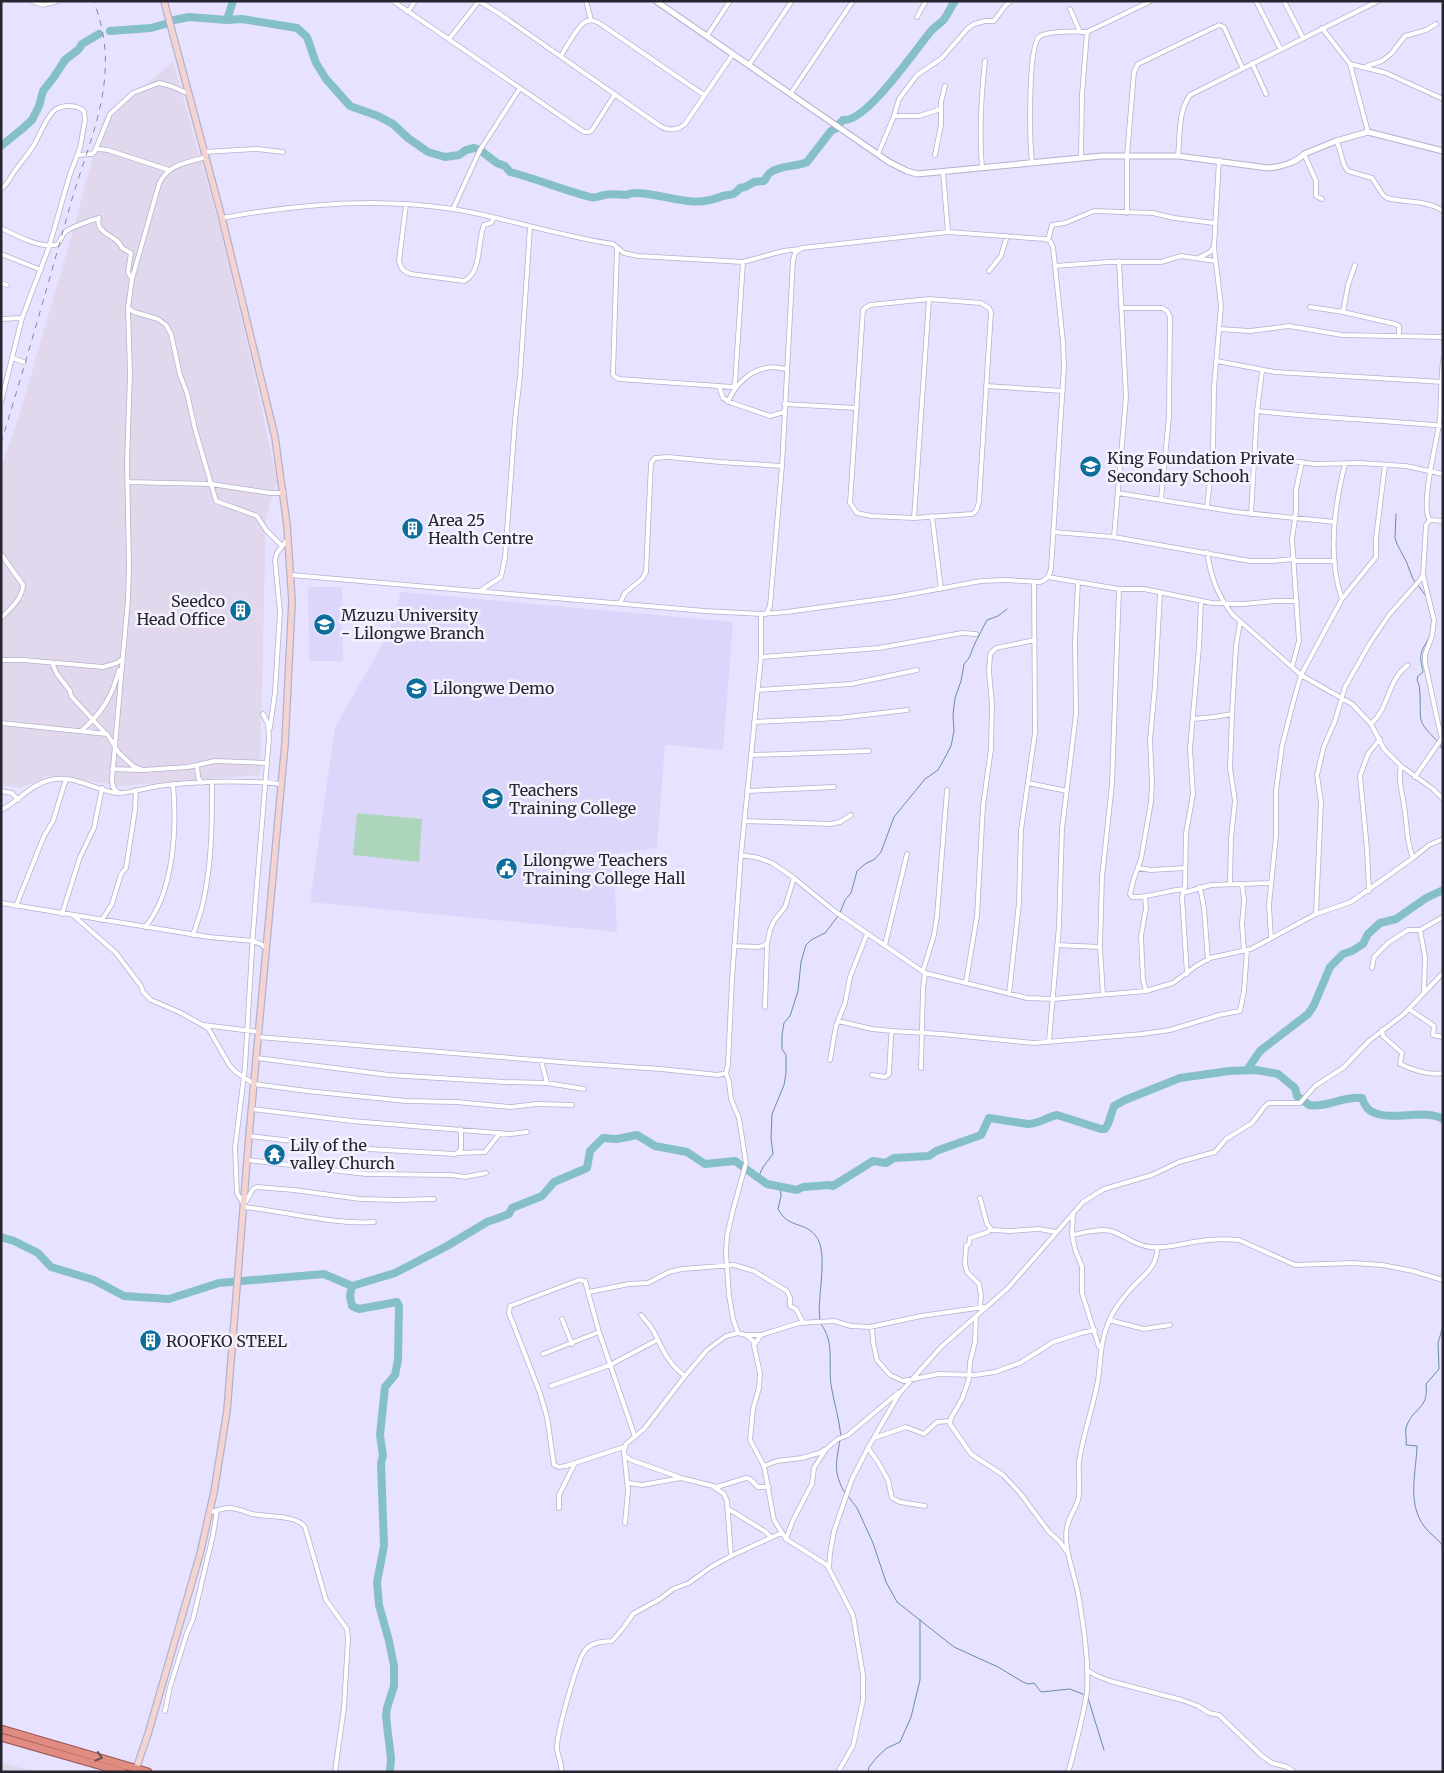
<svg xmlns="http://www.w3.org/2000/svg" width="1444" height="1773" font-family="Merriweather,serif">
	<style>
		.built { fill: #dcd6fa }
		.industrial { fill: #e1d8ed }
		.green { fill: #acd5bc }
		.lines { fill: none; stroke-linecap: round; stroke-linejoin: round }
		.stream { stroke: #699199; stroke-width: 1 }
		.river { stroke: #86c0c7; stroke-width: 8 }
		.minor-casing { stroke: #b5b0cc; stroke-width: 5.5 }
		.tertiary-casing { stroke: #b5b0cc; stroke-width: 7 }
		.secondary-casing { stroke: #b5b0cc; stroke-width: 8 }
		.trunk-casing { stroke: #9a5550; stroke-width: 9 }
		.minor { stroke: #fff; stroke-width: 4 }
		.tertiary { stroke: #fff; stroke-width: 5 }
		.secondary { stroke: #f4d4d0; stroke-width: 5.5 }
		.trunk { stroke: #e08c82; stroke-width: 7 }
		.rail { stroke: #8b879b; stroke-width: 1; stroke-dasharray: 6 6; stroke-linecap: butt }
		.oneway { stroke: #704e50 }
		.labels { text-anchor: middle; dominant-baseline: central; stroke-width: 5; stroke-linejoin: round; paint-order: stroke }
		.poi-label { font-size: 16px; fill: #26242f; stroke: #f4f2fe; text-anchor: start }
	</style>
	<rect width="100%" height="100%" fill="#e7e2ff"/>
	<path class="built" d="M308 587H342L343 661H309Z
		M401 592 733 622 723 750 665 745 657 848 613 854 617 932 310 902 335 727 389 633Z"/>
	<path class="industrial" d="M173 62 219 224 257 386 277 481 266 517 260 775 119 786 71 778 45 776 38 781 22 787 1 786V468L19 416 72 234 103 119Z
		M1 1762 36 1772H1Z"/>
	<path class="green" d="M357 813 422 819 419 862 353 855Z"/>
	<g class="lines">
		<path class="stream" d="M1396 514 1395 538 1397 544 1406 561 1413 579 1426 596 1432 620 1431 627
			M1431 633C1429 640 1424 645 1422 651 1419 658 1422 665 1423 672L1418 676 1417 680C1422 687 1419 710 1421 720 1424 729 1432 735 1438 742
			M1440 745 1443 751
			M840 913 845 900 851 893 857 871 865 864 875 859 881 852 894 817 925 779 938 770 942 763 951 746 954 731 953 715 955 698 961 681 964 664 969 658 975 643 987 620 998 616 1007 609
			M758 1178 763 1167 773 1154 771 1138 772 1114 784 1085 786 1073V1055L782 1049V1035L784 1023 790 1016 798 991 801 962 806 945 811 940 825 933 838 916
			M780 1186 781 1196 778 1209C789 1229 803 1221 815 1235 830 1251 816 1299 820 1320
			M821 1324C835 1343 828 1363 831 1385 834 1403 839 1418 841 1436
			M1443 1326 1438 1343 1439 1369 1426 1384C1429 1411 1412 1407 1406 1428 1405 1434 1407 1439 1406 1445L1417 1446C1416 1473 1407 1503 1424 1526 1429 1534 1438 1538 1443 1546
			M840 1440C836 1463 833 1473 845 1493
			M848 1496 857 1508 873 1543 886 1582 897 1602 954 1647 998 1667 1023 1682 1028 1684 1034 1683 1041 1692 1070 1689 1085 1695
			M1088 1698 1104 1750
			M868 1772 869 1767 877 1757 887 1748 900 1742 911 1717 920 1680V1620"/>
		<path class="river" d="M174 20 189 17 227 20 242 19 297 28 307 37 316 63 326 79 350 106 378 116 393 124 408 138 428 152 445 157 459 155 466 150 474 148 480 150 497 163 505 166 510 172C537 179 563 190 590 197 595 199 599 196 604 195 612 193 619 195 627 195 628 194 633 193 634 193 665 193 690 209 720 197 730 193 732 198 740 188L745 187 754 182 764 181C767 178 767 174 771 172 782 165 796 167 807 162L831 131 837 128
			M227 20 233 1
			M110 31 151 28 165 24
			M840 123 843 120C866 123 916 49 931 31 935 26 942 23 945 18 949 12 951 6 955 1
			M1 146 22 129 32 120 39 106 43 91 54 77 65 60 79 49 82 44 99 34
			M1247 1070 1260 1051 1308 1014 1314 1005 1330 967 1343 954 1352 951 1363 944 1368 934 1380 923 1396 919 1426 898 1443 890
			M1 1237 14 1241 38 1253 51 1267 94 1280 124 1296 169 1299 219 1283 324 1274 352 1286 395 1273 447 1246 487 1222 509 1214 512 1208 542 1196 554 1182 587 1168 590 1151 603 1138 617 1139 637 1135 655 1146 687 1152 705 1164 735 1161 767 1184 797 1190 803 1187 829 1185 833 1186 873 1161 886 1163 894 1158 929 1156 936 1151 981 1135 989 1118 1028 1124C1038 1124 1047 1117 1057 1115L1101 1129H1105L1108 1124 1114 1106 1125 1100 1180 1078 1229 1071 1256 1070 1278 1074 1295 1088 1297 1096 1309 1105C1327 1108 1342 1096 1362 1098 1363 1101 1365 1105 1367 1108 1383 1125 1424 1107 1443 1119
			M352 1286 350 1296 352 1306 359 1309 397 1302 399 1306 398 1360 395 1375 385 1387 380 1435 383 1456 381 1463 384 1546 377 1582 379 1605 389 1641 394 1666V1686L387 1708 386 1717 391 1758 390 1772"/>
		<defs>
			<path id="minor" d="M32 1 43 5 58 1
				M393 1 584 132H589L592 130 615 94
				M586 1 591 20
				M1256 1 1280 48
				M1284 1 1303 38
				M1070 9 1080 32
				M408 12 415 1
				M917 17 926 1
				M1322 28 1350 64 1368 132
				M1087 32 1151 1
				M707 36 730 1
				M449 39 479 1 500 14 660 126C669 131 677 131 685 124L733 54
				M561 56C566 48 579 23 587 21 593 19 598 22 602 25L704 95
				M1252 63 1266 94
				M1350 64 1386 73 1443 99
				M749 65 792 1
				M1367 66 1382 61 1391 54 1405 36 1426 30 1436 24
				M791 93 853 1
				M894 116H919L941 109
				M1336 141 1339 147 1344 165 1348 171 1372 178 1383 195 1387 198C1405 203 1427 200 1443 211
				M98 149 108 150 169 170
				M204 152 257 149 283 152
				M878 154 894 116 899 99 917 75 942 58 968 28 974 24 985 21H994L1005 6 1011 1
				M1304 154 1316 181V196L1322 199
				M78 155 92 154 95 151 110 114 133 93 159 83 171 86 189 94
				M935 155 941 125V102L945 86
				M1178 156C1180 137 1178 111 1190 95L1378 1
				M1032 162C1030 144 1027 45 1040 36 1049 31 1076 31 1087 32L1082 95 1081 157
				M982 168C979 132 981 97 985 61
				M943 172 948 232
				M1 189C9 183 11 175 17 168 23 160 30 152 35 143 40 134 47 116 55 110 63 104 77 105 84 111L85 120 80 148 70 174 49 247 22 318 1 402
				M406 205 399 261C401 269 403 271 411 274L464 281C482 273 477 242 484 225L491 223 494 218
				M453 209 480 150 520 88
				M1127 213V156L1134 72 1138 64 1219 25 1224 27 1242 67
				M222 218C297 204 377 197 453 209 507 218 559 236 613 244L624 253 638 256 743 262 783 251 800 249
				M1 228C15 235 43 250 58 244 60 241 62 236 64 233 68 228 92 220 99 218 94 234 118 235 122 248L131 253 128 272 132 279
				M1048 240 1052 225 1065 223 1094 211 1153 213 1174 218 1214 223
				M617 248 613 374 614 376 619 379 733 387 735 383 743 262
				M1 254 41 270
				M1200 257 1210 252 1214 247
				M1055 266 1109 262H1161L1181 256 1215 261
				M989 271 1001 256 1007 236
				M1 283 7 285
				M929 299 981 303 989 308 991 312 979 502 976 511 972 514 914 518 871 516 857 513 850 503 863 310 865 308 870 305Z
				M1310 307 1343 312 1395 324 1399 326V335
				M128 308 134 312 158 319 166 325 171 334 180 375 187 393 195 429 216 501 257 516 266 530 282 546
				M1121 308H1162L1167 311 1170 317 1169 416 1161 499
				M1343 312 1348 285 1355 265
				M1 319 22 318
				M1219 329 1250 331 1289 326 1342 335 1443 337
				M12 358 24 362
				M1217 361 1275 372 1443 382
				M719 386 723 398 732 403 770 416 784 412
				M986 386 1063 391
				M728 402C734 386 749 371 766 368 773 366 780 368 786 369
				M784 404 857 408
				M1257 411C1319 418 1381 420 1443 426
				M1256 456 1314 464 1360 463 1406 466 1443 474
				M127 482 211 484 270 493H284
				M1118 493 1236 512 1335 522
				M1207 507 1213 451 1214 387 1221 306 1214 247 1219 160
				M1251 514 1257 411 1262 371
				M932 516 941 589
				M914 518 929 299
				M1430 520C1419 508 1438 437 1440 418 1441 399 1441 379 1443 360
				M1054 532 1114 537 1250 561H1272L1294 559
				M1114 537 1126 397 1119 261
				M1207 552C1211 577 1217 595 1233 615L1301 675 1352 704 1371 724 1384 749 1401 766 1433 789 1443 799
				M1 554 23 585C23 598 10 609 1 618
				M1294 561H1335
				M291 575 705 611 761 614 787 612 895 597 981 581 1005 580 1040 582C1048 579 1050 575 1051 568L1064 367 1063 342 1053 247 1050 241 1045 239 948 232 802 248 795 253 793 260 782 466 770 606 766 614
				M1048 577 1119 589H1144L1212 603 1244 604 1275 601H1297
				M480 591 501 577 505 558 515 420 520 376 530 227
				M1160 593 1155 686 1150 740 1152 783 1151 802 1141 859 1134 878 1130 894 1132 897C1150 898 1167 890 1184 889
				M1342 599C1327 556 1334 507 1345 464
				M620 603 625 593 642 579 646 572 651 463 655 458 668 457 720 462 782 466
				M761 657 879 648 962 633 976 634
				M1 660H23L103 667 117 663 122 659
				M52 663 57 674 70 691 71 696 105 733
				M1292 667 1299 641 1292 539 1296 512V490L1302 462
				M758 690 851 684 917 670
				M1193 719 1214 717 1232 714
				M754 722 839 718 907 710
				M1 723 107 734 119 753 133 766 143 770 188 767 215 761 267 763
				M1371 724C1390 707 1387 680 1408 665
				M270 728 275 692 280 612 275 560 277 553 287 540
				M81 731C102 713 112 697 119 670
				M751 755 869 751
				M197 765 198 777 201 783
				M1401 766C1398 781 1402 791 1404 805 1407 823 1406 841 1413 858
				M112 769 140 770
				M1415 777 1442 738 1438 723 1425 662V655L1432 636 1434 620 1423 575
				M1028 783 1067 791
				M1 791 12 793 18 800
				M747 791 834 787
				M118 793 113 787 112 779 128 599 129 566 127 463 130 374 128 308 132 279 159 184C168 164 186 163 206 157
				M1 810C18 802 31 784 50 780 75 774 93 790 117 793 129 794 151 786 166 785 203 781 243 780 281 784
				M744 821 831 824 840 822 851 815
				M741 855 759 858 772 863 794 878 833 910 925 973 1027 998 1053 999 1146 991 1173 983 1196 966 1210 958 1251 949 1316 914 1351 902 1413 858 1429 845 1443 839
				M1138 868 1151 870 1185 868
				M1230 883 1231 838 1235 801 1230 768 1232 714 1236 646 1240 622
				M1242 884 1244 900 1242 924 1244 951
				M1200 887 1204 908 1208 960
				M1369 891 1367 849 1360 776 1368 754 1380 739
				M1183 893 1211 885 1270 883
				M1145 897 1146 908 1141 936 1143 980 1146 991
				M1 903 209 937 253 941 261 944 266 948
				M16 906 44 836 53 821 66 779
				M62 914 80 857 94 828 102 788
				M1316 914 1321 802 1317 775 1324 746 1335 721 1345 687 1370 643 1389 615 1420 580 1423 575 1426 525 1430 520 1443 521
				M74 916 116 953 141 986 143 992 151 1000 179 1012 208 1028 230 1066 236 1072 254 1084 307 1091 406 1101 456 1102 511 1107 537 1104 572 1105
				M102 920 112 904 121 874 126 868 135 810 136 790
				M145 927C174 893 177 828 173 784
				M1420 930 1425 957 1424 992
				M193 935C197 923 202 910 204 898 212 860 212 821 212 783
				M1271 938 1269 905 1276 836V791L1282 746 1293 703 1301 675 1342 599 1376 557V538L1385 465
				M885 945 907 854
				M1057 945 1100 947
				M734 946 759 947 767 944
				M1372 968 1374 957 1388 943 1408 930H1420L1443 917
				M923 971 934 935 937 916 947 790
				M1187 974 1182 897 1185 886 1186 833 1193 794 1190 749 1199 647 1201 601
				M966 982 977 916 983 806 991 749 992 704 989 671 990 656 991 653 996 648 1035 640
				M1009 994 1019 903 1021 830 1035 733 1034 582
				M1103 995 1100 947 1102 877 1112 784 1119 589
				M765 1007 767 944 770 930 774 921 785 907 794 878
				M1409 1009 1434 1026 1433 1035 1443 1037
				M838 1021 872 1029 892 1031 942 1034 1034 1043 1142 1034 1170 1030 1219 1015 1240 1011 1244 991 1247 950
				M204 1025 259 1032
				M1382 1030 1383 1036 1402 1053 1400 1064C1413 1070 1429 1076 1443 1073
				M258 1037 585 1064 661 1069 718 1075 726 1073 728 1065 732 979 741 855 761 657V614
				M1049 1041 1059 926 1062 829 1076 714 1075 642 1078 582
				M257 1058 389 1075 504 1082 547 1083 584 1089
				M541 1060 547 1083
				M830 1060 836 1026 845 1003 850 977 867 934
				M921 1068 923 989 925 973
				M726 1073 729 1082 731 1099 739 1118 746 1163 733 1210 727 1236 726 1253 729 1295 733 1319 738 1333
				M872 1075 885 1077 889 1074 891 1038 892 1031
				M252 1109 352 1121 511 1134 527 1132
				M249 1136 350 1148 455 1154 457 1153 461 1149V1129
				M457 1153 485 1152 500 1133
				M247 1160 366 1174 451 1175 465 1177 486 1173
				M980 1198 987 1224 992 1230 1010 1231 1039 1229 1056 1232
				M243 1203 237 1193 235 1148 245 1067 253 933 269 738 268 724 263 714
				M245 1203 253 1189 257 1187 294 1190 360 1199 398 1200 434 1199
				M244 1207C286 1211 332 1225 374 1222
				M1073 1214 1072 1235 1075 1249 1082 1267V1293L1099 1347
				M1072 1235C1084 1233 1098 1228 1111 1231 1125 1235 1133 1245 1150 1247 1168 1249 1183 1243 1200 1241 1213 1239 1226 1239 1239 1240L1295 1265 1353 1263 1382 1265 1413 1271 1443 1280
				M589 1292 629 1284 648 1283 669 1272 682 1269 734 1265 754 1271 787 1291 790 1298V1306L796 1309 803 1322
				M980 1308 981 1296 979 1284 967 1272 965 1264 966 1246 969 1244 970 1238 988 1232 990 1229
				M641 1315C646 1321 652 1327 655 1334 663 1350 669 1365 685 1376
				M976 1317 975 1342 970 1362 969 1379 962 1399 951 1418 950 1424 971 1454 1003 1475 1020 1493 1049 1532 1060 1542 1067 1552
				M562 1319 572 1344
				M1109 1320 1144 1329 1170 1325
				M872 1326 873 1342 877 1360 890 1375 903 1381 939 1374 975 1375 995 1372 1020 1363 1053 1342 1081 1333 1095 1330
				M746 1335H761
				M754 1345 761 1335 799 1323 834 1321 851 1326 870 1327 921 1316 984 1307
				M543 1354 599 1332
				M551 1386 610 1365 657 1340
				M874 1438 906 1427 924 1434 937 1422 950 1421
				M624 1447 566 1466 559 1467 554 1465 547 1417 540 1393 509 1313 510 1306 579 1280 585 1281 599 1332 635 1437
				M868 1448 878 1462 888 1480 892 1498 900 1502 925 1506
				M624 1455 631 1460 679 1477
				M764 1466 777 1461 802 1458 819 1453 826 1449 838 1439 848 1435 899 1392
				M628 1483 642 1485 681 1478 717 1487 746 1478 750 1479 758 1487H769
				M714 1487 724 1494 727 1501 731 1556
				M559 1508V1495L575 1463
				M727 1508 766 1532 771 1538
				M210 1512C216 1511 223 1508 229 1508 238 1508 245 1512 252 1514 266 1517 297 1515 305 1527L326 1600 347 1629 348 1639 344 1707 335 1772
				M625 1523 628 1491 624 1451 626 1444 644 1429 685 1376 707 1350 726 1336 738 1333 746 1335 753 1341 760 1373 759 1388 753 1409 750 1440 764 1466 774 1520 786 1539 827 1565 853 1615 863 1675V1700L853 1746 838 1772
				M786 1539 793 1520 812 1484 814 1468 825 1451
				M829 1569 830 1553 834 1531 852 1479 868 1448 899 1394 941 1347 1008 1288 1083 1202 1104 1189 1152 1175 1179 1162 1215 1152 1226 1139 1252 1123 1265 1106 1269 1103H1300L1315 1086 1343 1068 1369 1041 1404 1014 1443 973
				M1087 1670 1095 1675 1110 1681 1182 1700 1198 1706 1209 1713 1219 1715 1262 1756 1272 1763 1287 1767 1294 1772
				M165 1711 170 1687 187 1633 193 1619 213 1535 217 1510
				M561 1772C563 1762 556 1755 557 1746 558 1730 577 1659 586 1649 593 1642 603 1642 612 1641L624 1627 633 1614 660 1599 673 1589 689 1583 711 1567 731 1556 781 1533
				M1068 1772C1072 1761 1074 1750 1077 1739 1081 1723 1085 1707 1087 1691 1089 1663 1083 1621 1078 1593 1074 1572 1063 1548 1067 1527 1069 1515 1078 1507 1079 1495 1080 1484 1078 1473 1079 1462 1083 1434 1093 1408 1098 1380 1101 1359 1100 1342 1109 1321 1113 1310 1122 1299 1130 1290 1142 1276 1158 1268 1157 1247"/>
			<path id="tertiary" d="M656 1 889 162 907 171 917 174 1102 156H1178L1268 168C1280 167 1296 163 1304 154L1336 141 1368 132 1443 151"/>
			<path id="secondary" d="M135 1772 148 1734 200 1554 214 1492 227 1411 249 1136 285 744 292 601 287 525 275 437 222 218 164 1"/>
			<path id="trunk" d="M1 1729 148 1772
				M1 1737 123 1772"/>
		</defs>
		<use href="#minor" class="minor-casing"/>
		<use href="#tertiary" class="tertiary-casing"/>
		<use href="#secondary" class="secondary-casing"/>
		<use href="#trunk" class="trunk-casing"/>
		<use href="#minor" class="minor"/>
		<use href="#tertiary" class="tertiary"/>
		<use href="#secondary" class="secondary"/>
		<use href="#trunk" class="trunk"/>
		<path class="rail" d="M1 443C26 362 49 281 72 199 84 158 103 115 105 72 107 47 102 25 94 1"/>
	</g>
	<defs><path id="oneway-chevron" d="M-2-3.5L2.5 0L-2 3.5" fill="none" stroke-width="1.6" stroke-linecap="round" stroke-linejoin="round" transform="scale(1.25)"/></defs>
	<use class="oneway" href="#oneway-chevron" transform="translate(99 1757) rotate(16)"/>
	<defs>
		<symbol id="school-disc" viewBox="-11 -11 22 22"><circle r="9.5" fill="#0d6e9c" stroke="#f4f2fe"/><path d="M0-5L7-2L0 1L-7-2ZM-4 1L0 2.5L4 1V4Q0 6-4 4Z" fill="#fff"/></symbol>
		<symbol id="building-disc" viewBox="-11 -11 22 22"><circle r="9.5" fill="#0d6e9c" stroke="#f4f2fe"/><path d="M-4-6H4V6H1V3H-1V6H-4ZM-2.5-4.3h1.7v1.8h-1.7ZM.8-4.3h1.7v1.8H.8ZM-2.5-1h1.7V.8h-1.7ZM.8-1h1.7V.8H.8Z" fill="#fff"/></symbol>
		<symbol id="university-disc" viewBox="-11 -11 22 22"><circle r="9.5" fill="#0d6e9c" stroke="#f4f2fe"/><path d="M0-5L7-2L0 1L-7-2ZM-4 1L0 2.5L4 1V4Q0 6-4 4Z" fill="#fff"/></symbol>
		<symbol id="civic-disc" viewBox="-11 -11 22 22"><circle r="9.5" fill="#0d6e9c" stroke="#f4f2fe"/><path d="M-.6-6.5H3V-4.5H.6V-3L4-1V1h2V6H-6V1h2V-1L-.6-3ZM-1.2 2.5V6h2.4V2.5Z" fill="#fff"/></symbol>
		<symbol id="temple-disc" viewBox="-11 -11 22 22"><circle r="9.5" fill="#0d6e9c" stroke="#f4f2fe"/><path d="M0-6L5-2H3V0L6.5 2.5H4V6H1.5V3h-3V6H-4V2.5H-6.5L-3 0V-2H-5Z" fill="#fff"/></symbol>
	</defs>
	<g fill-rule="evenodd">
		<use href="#school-disc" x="1078" y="454" width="25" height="25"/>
		<use href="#building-disc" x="400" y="516" width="25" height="25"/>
		<use href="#building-disc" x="228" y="598" width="25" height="25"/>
		<use href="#university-disc" x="312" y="612" width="25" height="25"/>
		<use href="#school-disc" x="404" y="676" width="25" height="25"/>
		<use href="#university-disc" x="480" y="786" width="25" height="25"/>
		<use href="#civic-disc" x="494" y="856" width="25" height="25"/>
		<use href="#temple-disc" x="262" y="1142" width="25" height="25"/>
		<use href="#building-disc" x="138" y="1328" width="25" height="25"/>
	</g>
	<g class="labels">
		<g class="poi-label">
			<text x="1107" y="458">King Foundation Private<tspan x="1107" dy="18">Secondary Schooh</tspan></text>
			<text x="428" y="520">Area 25<tspan x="428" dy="18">Health Centre</tspan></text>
			<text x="225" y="601" text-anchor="end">Seedco<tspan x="225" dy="18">Head Office</tspan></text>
			<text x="341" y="615">Mzuzu University<tspan x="341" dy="18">- Lilongwe Branch</tspan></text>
			<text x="433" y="688">Lilongwe Demo</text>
			<text x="509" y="790">Teachers<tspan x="509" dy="18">Training College</tspan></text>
			<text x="523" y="860">Lilongwe Teachers<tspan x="523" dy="18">Training College Hall</tspan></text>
			<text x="290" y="1145">Lily of the<tspan x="290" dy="18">valley Church</tspan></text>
			<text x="166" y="1341">ROOFKO STEEL</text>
		</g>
	</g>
	<rect width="1444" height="1773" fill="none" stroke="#26242f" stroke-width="5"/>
</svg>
